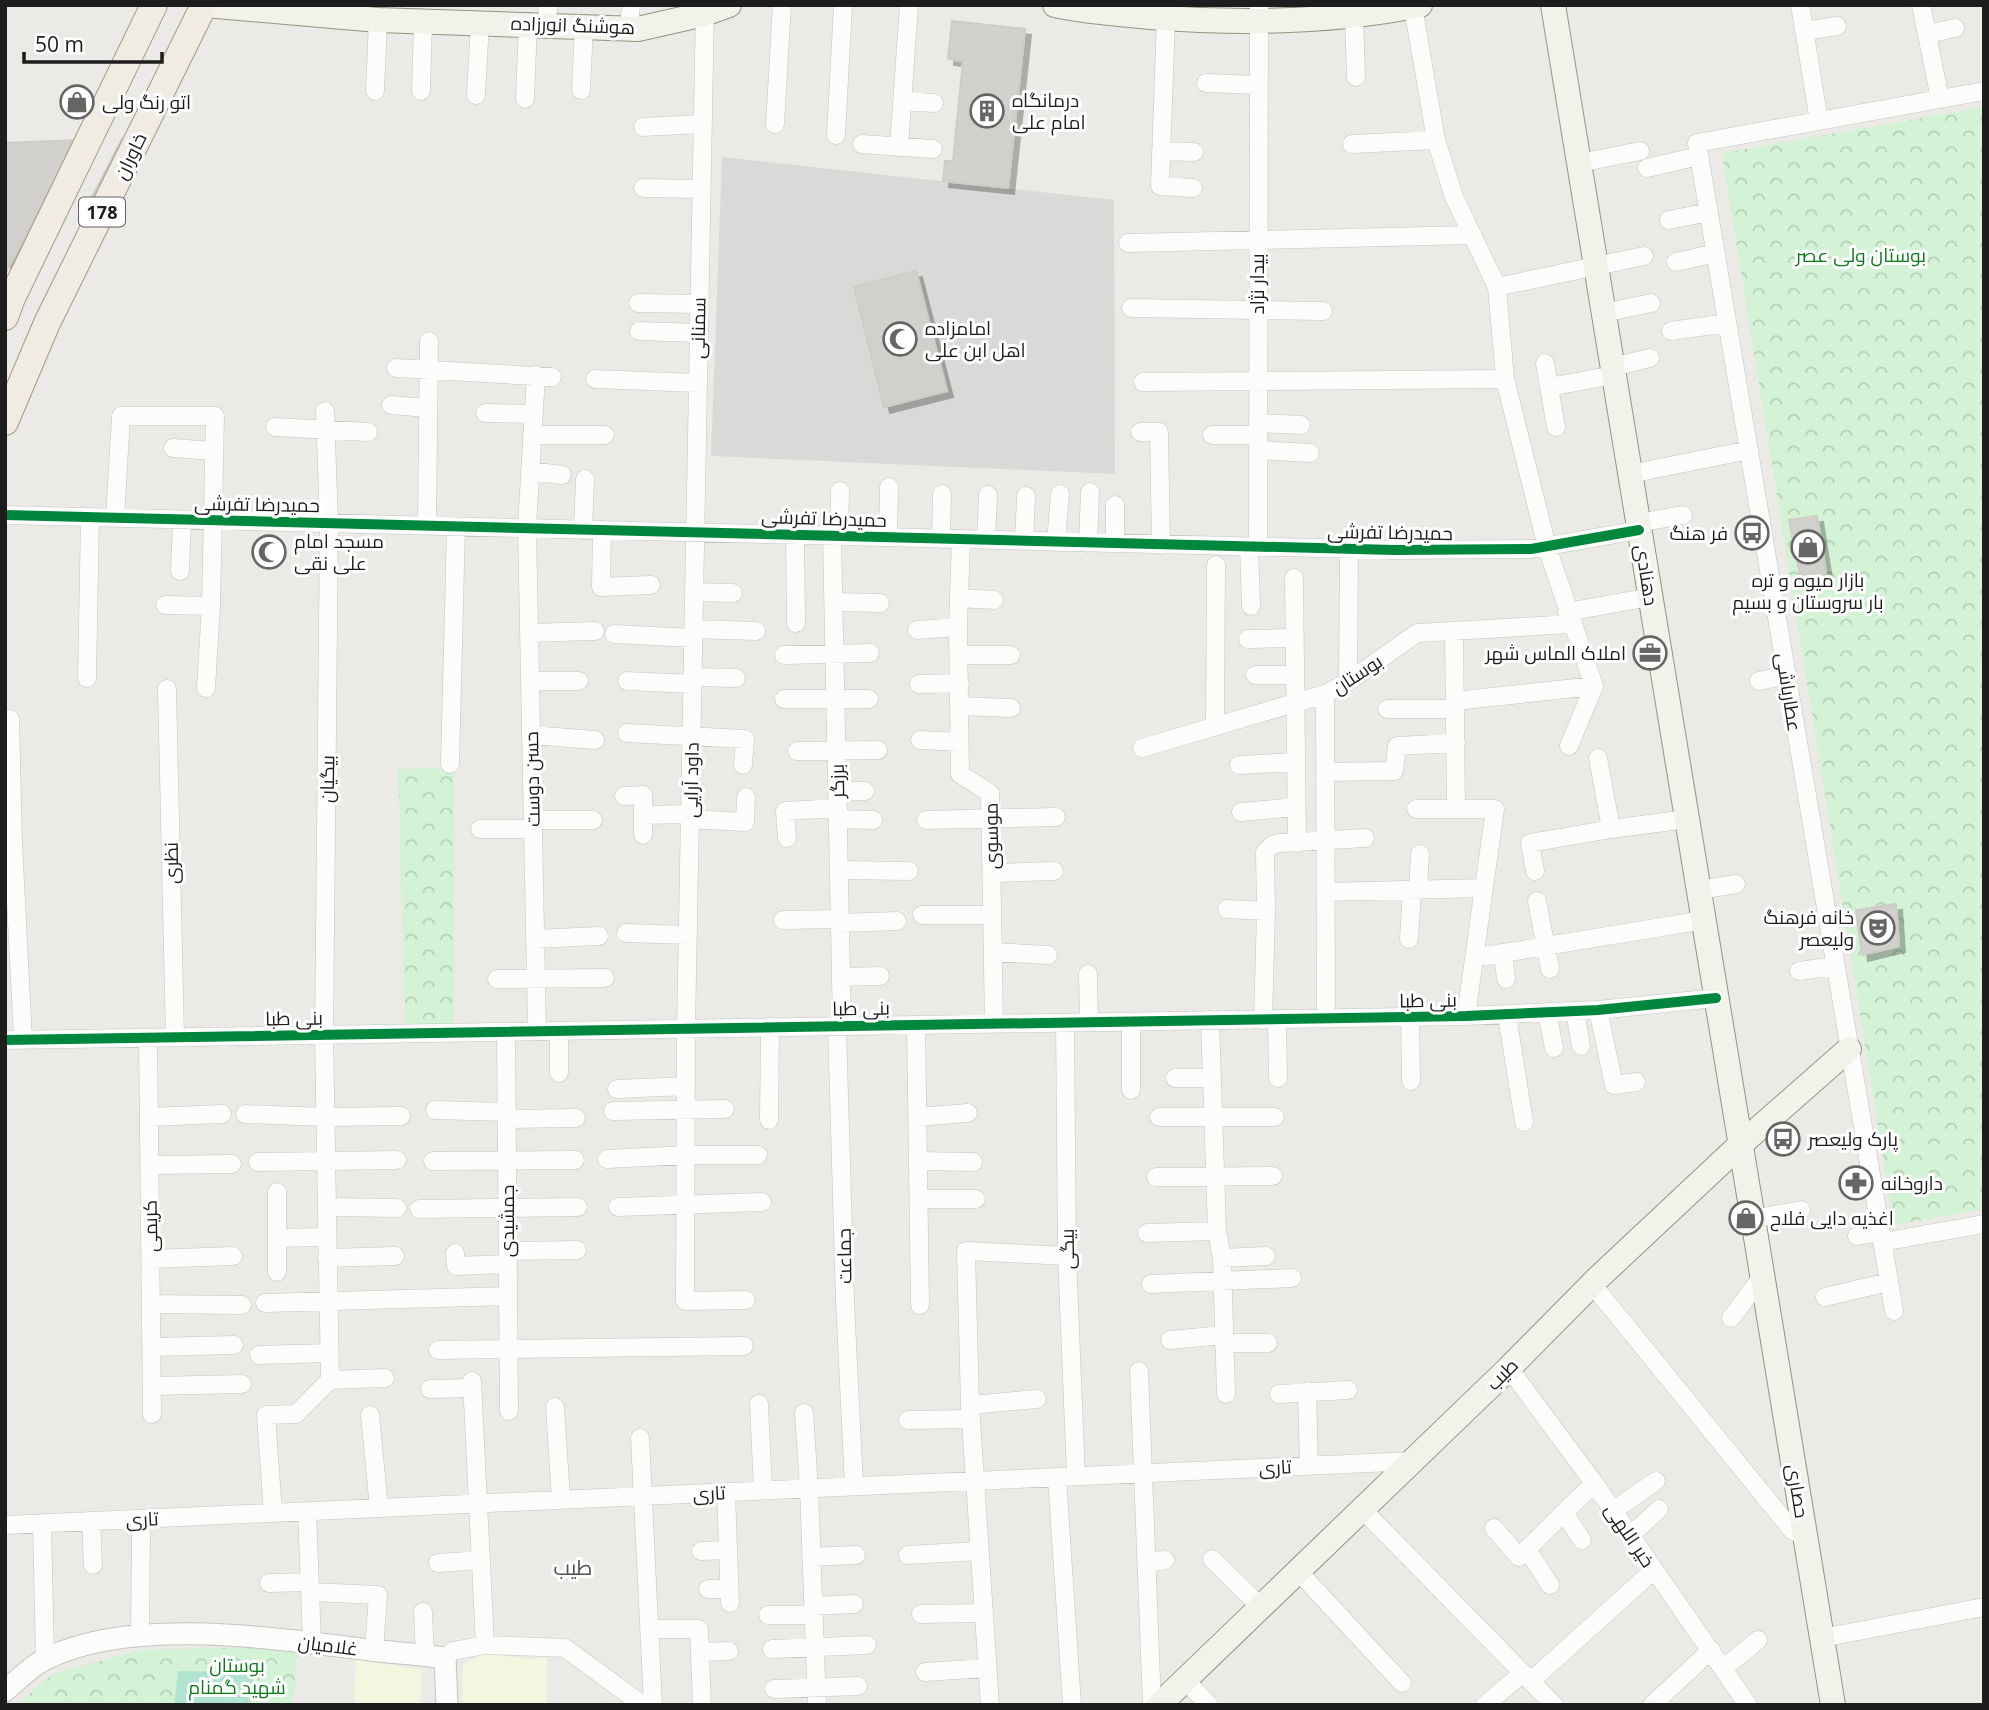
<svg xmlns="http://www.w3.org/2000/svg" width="1989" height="1710" font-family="'Open Sans',Cairo,sans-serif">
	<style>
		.education { fill: #f5f6e0 }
		.religious { fill: #d9d9d7 }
		.park { fill: url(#park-crowns) }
		.pitch { fill: #b1e3d1 }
		.building { fill: #d2d0cd; stroke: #cfccc7; stroke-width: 2; filter: url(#shadow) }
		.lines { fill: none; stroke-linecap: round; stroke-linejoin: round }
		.minor-casing { stroke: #c4c4c2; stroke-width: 19 }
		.tertiary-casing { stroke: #c4c4c2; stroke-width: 23 }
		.secondary-casing { stroke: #92957e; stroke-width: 26 }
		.primary-casing { stroke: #a29a82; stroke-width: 28 }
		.minor { stroke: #fcfcfb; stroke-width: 18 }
		.tertiary { stroke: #fcfcfb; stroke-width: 21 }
		.secondary { stroke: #f2f2ea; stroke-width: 24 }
		.primary { stroke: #f0ece3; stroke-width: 26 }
		.cycleway-casing { stroke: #fff; stroke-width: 15 }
		.cycleway { stroke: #00873e; stroke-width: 10 }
		.labels { text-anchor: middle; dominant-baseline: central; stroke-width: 6; stroke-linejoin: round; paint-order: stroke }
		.shield { fill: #fff; stroke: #616161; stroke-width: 2 }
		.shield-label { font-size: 18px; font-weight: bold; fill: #1d1d1d }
		.street-label { font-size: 19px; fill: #1d1d1d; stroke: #fff }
		.poi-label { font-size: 19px; fill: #1d1d1d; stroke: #fff; text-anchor: start }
		.park-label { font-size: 19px; fill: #0c7b1c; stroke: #fff }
		.neighbourhood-label { font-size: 21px; fill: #505050; stroke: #fff }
	</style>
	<defs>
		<pattern id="park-crowns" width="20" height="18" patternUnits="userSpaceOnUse" patternTransform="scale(1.75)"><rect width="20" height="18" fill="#d3f2d6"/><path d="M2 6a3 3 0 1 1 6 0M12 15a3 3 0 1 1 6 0" fill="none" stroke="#b5cfb7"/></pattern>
		<filter id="shadow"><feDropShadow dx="6" dy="6" stdDeviation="0" flood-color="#0004"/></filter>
	</defs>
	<rect width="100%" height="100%" fill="#ebeae6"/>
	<path class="education" d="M483 1654 535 1659 547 1657V1705H462L463 1665Z
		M356 1659 422 1670 420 1705H354Z"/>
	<path class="religious" d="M722 157 1114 200 1115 474 711 456Z"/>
	<path class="park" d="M1984 107V1209L1894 1225 1722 153Z
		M454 768V1026H405L398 769Z
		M298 1646 293 1705H16L53 1674 140 1650Z"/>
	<path class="pitch" d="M178 1671 254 1672 250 1705H174Z"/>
	<path class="building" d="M952 21 1025 29 1008 188 943 181 945 161H953L963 61 948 59Z
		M122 139 129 142 99 204 91 199Z
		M76 140 5 274V143Z
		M916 271 947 391 884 407 854 287Z
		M1817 516 1826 573 1802 585 1789 520Z
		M1896 904 1899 946 1862 955 1856 910Z"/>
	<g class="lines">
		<defs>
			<path id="minor" d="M705 5 686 1029 685 1301 746 1300
				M1800 5 1819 121
				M1921 5 1940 99
				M1413 7 1436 140 1454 197 1497 287 1505 379 1547 547 1594 686 1569 746
				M1354 15 1356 77
				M1166 18 1160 186 1193 188
				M547 25 548 5
				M629 28 631 5
				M1804 31 1837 26
				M1927 34 1955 28
				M1206 83 1257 85
				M581 90 584 26
				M375 91 378 20
				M421 91 423 21
				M476 95 480 22
				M525 99 528 24
				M902 101 934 103
				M775 124 782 5
				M643 127 702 124
				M836 135 843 5
				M862 144 933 149
				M1352 144 1436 140
				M899 147 909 5
				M1161 151 1194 152
				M1579 163 1640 151
				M1647 168 1699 156
				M643 188 701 189
				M1669 220 1709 212
				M1128 243 1472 235
				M1676 262 1716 253
				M1497 287 1644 256
				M638 303 699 304
				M1131 308 1323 311
				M1604 313 1651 303
				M639 331 698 333
				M1671 331 1727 323
				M1545 363 1549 387 1614 375
				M1612 367 1650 358
				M396 368 552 377
				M536 375 527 527 537 1031
				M595 379 697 383
				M1143 382 1505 379
				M1549 387 1556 427
				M391 405 428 408
				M325 411 329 523 324 1035 330 1380
				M485 413 533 414
				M1258 423 1301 425
				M275 427 368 432
				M1140 432H1159L1161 545
				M532 435H605
				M1212 435H1258
				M173 448 214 451
				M1258 450 1310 453
				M530 471 562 475
				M1630 474 1749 450
				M5 515 1395 550 1531 549 1639 530
				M115 518 121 416H215L211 606 206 688
				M1638 523 1683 515
				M427 526 429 341
				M583 530 585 479
				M602 530 601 587 651 585
				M795 535 796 623
				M832 536 842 1026
				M839 536 840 491
				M888 538 889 487
				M941 539 942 494
				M961 539 958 627 960 774 990 793 994 1024
				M986 540 988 495
				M1024 541 1026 496
				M1056 542 1060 494
				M1088 543 1090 492
				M1115 543V505
				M1249 547 1251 606
				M1258 547 1259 5
				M180 571 182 520
				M1294 578 1297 843
				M694 592 733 593
				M960 598 994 600
				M834 602 880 603
				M165 605 211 606
				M1567 612 1650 597
				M693 629 756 631
				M917 630 958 627
				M1454 631 1456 809H1495L1466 1016
				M529 633 595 631
				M614 634 693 638
				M1248 639 1295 638
				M784 655 870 653
				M960 655H1011
				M1255 675H1295
				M692 677 736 678
				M87 678 90 517
				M530 681H579
				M627 681 692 684
				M1759 681 1787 675
				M1348 682 1349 549
				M919 684 960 683
				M167 689 175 1037
				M1325 694 1326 1019
				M784 699H869
				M1455 701 1594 686
				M959 706 1011 708
				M1387 709H1455
				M5 719H10L13 843 23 1039
				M1215 727 1216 565
				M627 733 745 739 743 765
				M531 735 595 740
				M920 740 959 742
				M1142 748 1325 694 1348 682 1417 633 1572 624
				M797 751 878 750
				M1598 758 1611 829
				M450 764 456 527
				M1239 765 1296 762
				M1326 772 1394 771 1397 746 1456 743
				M837 791H865
				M624 796 643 795V815
				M1416 809H1456
				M1241 812 1296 807
				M690 819 745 822 746 797
				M838 819 873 820
				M533 820H593
				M926 820 1056 817
				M480 829H533
				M643 835V815L690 814
				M787 838 785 811 838 808
				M839 870 909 871
				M1535 871 1530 843 1611 829 1687 819
				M992 873 1054 871
				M1418 890 1420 854
				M1699 890 1736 884
				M1326 892 1484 888
				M1537 901 1550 969
				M1227 909 1266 911
				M922 915H992
				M783 920 840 919
				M840 923 897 921
				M626 933 688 935
				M535 939 599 936
				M1409 939 1412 890
				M993 952 1048 955
				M1503 953 1506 979
				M1485 956 1704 920
				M1799 971 1835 966
				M1088 974 1089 1022
				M841 977 880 976
				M497 979 605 978
				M1598 1010 1614 1085 1636 1082
				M1575 1011 1581 1046
				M1547 1012 1554 1048
				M1507 1015 1524 1122
				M1410 1017 1411 1081
				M1210 1020 1217 1231 1222 1258 1226 1394
				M1263 1020 1266 911 1265 852 1272 845 1280 843 1365 838
				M1277 1020 1278 1078
				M1131 1022V1090
				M1065 1023 1067 1256 1076 1476
				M916 1025 920 1305
				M837 1026 845 1301 854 1486
				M559 1031V1073
				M506 1032 509 1411
				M148 1038 152 1414
				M5 1040 1466 1016 1598 1010 1716 998
				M1175 1078H1212
				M617 1089 686 1086
				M435 1110 507 1112
				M613 1111 725 1109
				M245 1114 325 1117 401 1116
				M149 1117 222 1114
				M917 1117 968 1113
				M1159 1117H1275
				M507 1119 576 1118
				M769 1120 770 1027
				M607 1159 686 1155H758
				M433 1161 575 1160
				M918 1161 973 1162
				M258 1162 397 1160
				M150 1165 232 1164
				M1156 1177 1273 1176
				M277 1192V1272
				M919 1199H976
				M327 1207 397 1208
				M618 1207 762 1202
				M419 1209 578 1207
				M1753 1219 1801 1210
				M1147 1233 1217 1231
				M1857 1236 1880 1232
				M277 1238 327 1237
				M1882 1242 1984 1224
				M508 1251 577 1250
				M455 1253 456 1266 507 1264
				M327 1258 395 1256
				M1222 1258 1266 1256
				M151 1259 233 1256
				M1151 1284 1292 1278
				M1592 1284 1792 1530 1805 1536
				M1825 1297 1889 1282
				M265 1303 508 1296
				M151 1304 242 1305
				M1894 1311 1697 143 1984 91
				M1731 1318 1762 1277
				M1170 1340 1223 1335
				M1223 1343H1268
				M152 1347 234 1345
				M438 1350 744 1346
				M259 1355 329 1353
				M1509 1368 1594 1483 1748 1705
				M1139 1371 1152 1705
				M330 1380 385 1378
				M472 1381 485 1645
				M152 1386 242 1384
				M430 1389 472 1388
				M1307 1391 1309 1465
				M1279 1394 1348 1390
				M759 1404 763 1490
				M970 1405 1037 1399
				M555 1407 561 1499
				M804 1413 809 1488 817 1705
				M370 1415 379 1508
				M908 1420 971 1419
				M640 1438 653 1705
				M1057 1477 1072 1705
				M726 1492 730 1603
				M1362 1509 1554 1705
				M1614 1510 1656 1481
				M307 1511 312 1642
				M273 1513 266 1415 296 1414 330 1380
				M1564 1513 1582 1540
				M91 1521 93 1565
				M42 1523 45 1659
				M5 1525 1413 1461
				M1494 1528 1519 1557 1594 1483
				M1631 1535 1659 1509
				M1527 1549 1550 1585
				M701 1551 728 1550
				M908 1555 979 1551
				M811 1557 856 1555
				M1212 1559 1261 1607
				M438 1563 481 1560
				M1147 1563 1165 1560
				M1298 1571 1402 1683
				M269 1583 310 1582
				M708 1589H729
				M310 1592 378 1595 374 1651
				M813 1606 854 1604
				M423 1612 425 1655
				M921 1614 984 1613
				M768 1615H813
				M649 1629H699L702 1705
				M140 1635 141 1534
				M1822 1638 1984 1607
				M772 1649 867 1645
				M700 1652 729 1651
				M445 1658 453 1651 485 1645 565 1648 643 1705
				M1724 1668 1758 1640
				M925 1672 987 1668
				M1185 1680 1209 1705
				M1531 1681 1654 1570
				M774 1689 858 1686
				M990 1705 970 1405 966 1251 1067 1256
				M1485 1705 1523 1673
				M1652 1705 1711 1650"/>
			<path id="tertiary" d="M5 1691C18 1680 32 1665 48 1658 134 1616 278 1639 370 1650 395 1653 420 1654 445 1658L447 1705"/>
			<path id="secondary" d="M205 5 378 20 638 29 704 14 729 5
				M1055 5C1087 12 1119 14 1151 17 1241 24 1331 23 1420 5
				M1553 5 1833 1705
				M1159 1705 1509 1368 1598 1278 1741 1144 1849 1049"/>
			<path id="primary" d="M5 317 12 298 154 5
				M5 422 47 323 204 5"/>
		</defs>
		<use href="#minor" class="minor-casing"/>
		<use href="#tertiary" class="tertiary-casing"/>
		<use href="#secondary" class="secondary-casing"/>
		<use href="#primary" class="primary-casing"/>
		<use href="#minor" class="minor"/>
		<use href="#tertiary" class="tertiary"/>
		<use href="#secondary" class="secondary"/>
		<use href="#primary" class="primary"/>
		<defs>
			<path id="cycleway" d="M5 515 1395 550 1531 549 1639 530
				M5 1040 1466 1016 1598 1010 1716 998"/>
		</defs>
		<use href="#cycleway" class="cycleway-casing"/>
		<use href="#cycleway" class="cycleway"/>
	</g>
	<defs>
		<symbol id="shop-ring" viewBox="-11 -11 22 22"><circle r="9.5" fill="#fff" stroke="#656563" stroke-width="1.5"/><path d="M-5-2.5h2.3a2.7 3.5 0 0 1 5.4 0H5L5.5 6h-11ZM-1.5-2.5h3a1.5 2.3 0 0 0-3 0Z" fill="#656563"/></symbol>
		<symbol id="building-ring" viewBox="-11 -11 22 22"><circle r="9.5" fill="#fff" stroke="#656563" stroke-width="1.5"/><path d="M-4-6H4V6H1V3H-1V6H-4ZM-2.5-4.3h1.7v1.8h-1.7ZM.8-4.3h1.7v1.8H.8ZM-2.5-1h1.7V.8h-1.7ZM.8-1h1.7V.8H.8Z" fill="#656563"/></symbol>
		<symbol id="mosque-ring" viewBox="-11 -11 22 22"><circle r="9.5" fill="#fff" stroke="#656563" stroke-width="1.5"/><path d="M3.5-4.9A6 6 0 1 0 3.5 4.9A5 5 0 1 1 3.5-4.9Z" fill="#656563"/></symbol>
		<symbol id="bus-ring" viewBox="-11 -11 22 22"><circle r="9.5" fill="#fff" stroke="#656563" stroke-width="1.5"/><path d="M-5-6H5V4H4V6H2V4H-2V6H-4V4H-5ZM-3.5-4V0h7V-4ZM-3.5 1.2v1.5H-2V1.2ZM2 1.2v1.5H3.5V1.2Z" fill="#656563"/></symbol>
		<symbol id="office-ring" viewBox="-11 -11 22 22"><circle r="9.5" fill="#fff" stroke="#656563" stroke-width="1.5"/><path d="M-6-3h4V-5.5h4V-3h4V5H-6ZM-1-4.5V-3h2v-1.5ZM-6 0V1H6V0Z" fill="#656563"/></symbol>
		<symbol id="theatre-ring" viewBox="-11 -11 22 22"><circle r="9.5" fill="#fff" stroke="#656563" stroke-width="1.5"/><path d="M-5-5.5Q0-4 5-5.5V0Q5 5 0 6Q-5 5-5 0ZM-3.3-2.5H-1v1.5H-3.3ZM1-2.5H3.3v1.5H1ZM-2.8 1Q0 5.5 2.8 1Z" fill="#656563"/></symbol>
		<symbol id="pharmacy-ring" viewBox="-11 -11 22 22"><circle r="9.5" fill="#fff" stroke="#656563" stroke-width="1.5"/><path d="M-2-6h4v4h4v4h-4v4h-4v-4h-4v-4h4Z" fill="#656563"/></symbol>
	</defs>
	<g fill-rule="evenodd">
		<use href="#shop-ring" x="58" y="83" width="38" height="38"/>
		<use href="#building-ring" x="968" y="92" width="38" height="38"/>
		<use href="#mosque-ring" x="881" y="320" width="38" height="38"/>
		<use href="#bus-ring" x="1733" y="514" width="38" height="38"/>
		<use href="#shop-ring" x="1789" y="528" width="38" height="38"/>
		<use href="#mosque-ring" x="250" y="533" width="38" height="38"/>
		<use href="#office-ring" x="1631" y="634" width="38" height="38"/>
		<use href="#theatre-ring" x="1859" y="909" width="38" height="38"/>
		<use href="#bus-ring" x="1764" y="1120" width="38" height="38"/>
		<use href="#pharmacy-ring" x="1837" y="1164" width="38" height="38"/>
		<use href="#shop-ring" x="1727" y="1199" width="38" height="38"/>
	</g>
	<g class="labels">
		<rect class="shield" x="79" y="197.5" width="46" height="29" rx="5"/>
		<g class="shield-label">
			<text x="102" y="212">178</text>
		</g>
		<g class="street-label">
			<text transform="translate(573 25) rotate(2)">هوشنگ انورزاده</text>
			<text transform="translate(130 156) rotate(-64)">خاوران</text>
			<text transform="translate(1257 284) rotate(-90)">بیدار نژاد</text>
			<text transform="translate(698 328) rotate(-89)">سمنانی</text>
			<text transform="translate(257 504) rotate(1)">حمیدرضا تفرشی</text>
			<text transform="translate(824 518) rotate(2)">حمیدرضا تفرشی</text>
			<text transform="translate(1390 532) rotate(1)">حمیدرضا تفرشی</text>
			<text transform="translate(1647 575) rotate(81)">دهنادی</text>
			<text transform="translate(1357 674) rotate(-33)">بوستان</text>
			<text transform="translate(1789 692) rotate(81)">عطارباشی</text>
			<text transform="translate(327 779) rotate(-89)">بیگیان</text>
			<text transform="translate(532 779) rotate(-91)">حسن دوست</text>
			<text transform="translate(691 780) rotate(-89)">داود آرایی</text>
			<text transform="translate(837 781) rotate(-91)">برزگر</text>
			<text transform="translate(991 836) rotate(-91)">موسوی</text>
			<text transform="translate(171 863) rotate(-91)">نظری</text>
			<text transform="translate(1428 1000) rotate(-1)">بنی طبا</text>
			<text transform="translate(861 1008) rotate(-1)">بنی طبا</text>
			<text transform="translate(294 1018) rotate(-1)">بنی طبا</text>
			<text transform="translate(507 1221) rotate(-90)">جمشیدی</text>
			<text transform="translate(150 1226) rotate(-91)">کریمی</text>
			<text transform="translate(1067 1249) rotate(-91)">بیگی</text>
			<text transform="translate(844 1256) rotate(-91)">جماعت</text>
			<text transform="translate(1502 1374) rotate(-45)">طیب</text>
			<text transform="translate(1275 1467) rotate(-3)">تاری</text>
			<text transform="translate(1798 1491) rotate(81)">حصاری</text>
			<text transform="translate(709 1493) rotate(-3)">تاری</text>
			<text transform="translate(142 1519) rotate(-3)">تاری</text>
			<text transform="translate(1630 1535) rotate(56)">خیر اللهی</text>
			<text transform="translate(328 1645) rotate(7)">غلامیان</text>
		</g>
		<g class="poi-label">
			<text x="1012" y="100">درمانگاه<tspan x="1012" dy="22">امام علی</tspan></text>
			<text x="102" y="102">اتو رنگ ولی</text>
			<text x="925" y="328">امامزاده<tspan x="925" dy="22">اهل ابن علی</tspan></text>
			<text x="1728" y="533" text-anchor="end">فر هنگ</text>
			<text x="294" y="541">مسجد امام<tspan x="294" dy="22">علی نقی</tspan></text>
			<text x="1808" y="580" text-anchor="middle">بازار میوه و تره<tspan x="1808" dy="22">بار سروستان و بسیم</tspan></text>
			<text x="1626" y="653" text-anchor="end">املاک الماس شهر</text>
			<text x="1854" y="917" text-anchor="end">خانه فرهنگ<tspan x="1854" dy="22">ولیعصر</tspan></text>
			<text x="1808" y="1139">پارک ولیعصر</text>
			<text x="1881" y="1183">داروخانه</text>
			<text x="1770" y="1218">اغذیه دایی فلاح</text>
		</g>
		<g class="park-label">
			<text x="1861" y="255">بوستان ولی عصر</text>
			<text x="237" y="1665">بوستان<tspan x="237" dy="22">شهید گمنام</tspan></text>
		</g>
		<g class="neighbourhood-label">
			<text x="573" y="1567">طیب</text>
		</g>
	</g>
	<rect width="1989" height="1710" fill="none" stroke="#1d1d1d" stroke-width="14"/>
	<path d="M24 52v10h138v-10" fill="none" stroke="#1d1d1d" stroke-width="3.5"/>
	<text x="35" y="52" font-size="21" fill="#1d1d1d" stroke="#ffffff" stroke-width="5" paint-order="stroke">50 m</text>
</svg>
